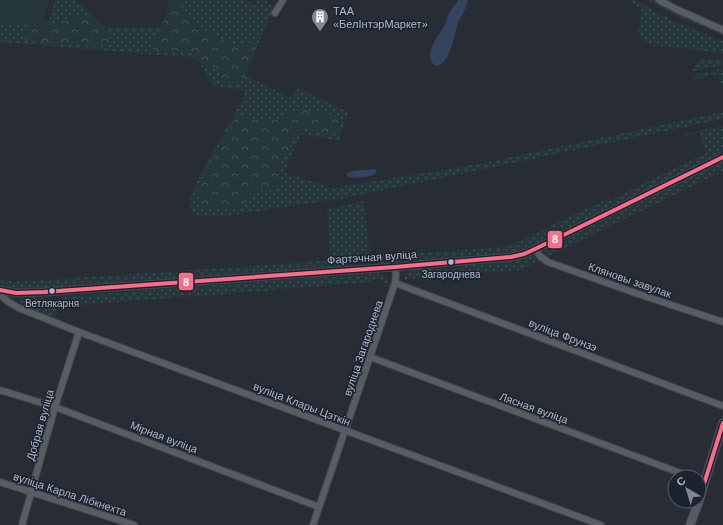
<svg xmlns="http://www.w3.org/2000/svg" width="723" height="525" font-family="Arial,sans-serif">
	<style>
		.grass { fill: url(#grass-dots) }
		.forest { fill: url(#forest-crowns) }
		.garden { fill: #25373b }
		.water { fill: #34445e }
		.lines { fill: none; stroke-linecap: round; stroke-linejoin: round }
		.minor-casing { stroke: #44484e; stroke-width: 8 }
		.tertiary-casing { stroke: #44484e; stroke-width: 9 }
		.secondary-casing { stroke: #44484e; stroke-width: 10 }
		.minor { stroke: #585c63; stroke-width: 6 }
		.tertiary { stroke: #585c63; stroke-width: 7 }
		.secondary { stroke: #565a62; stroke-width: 8 }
		.bus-1-casing { stroke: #1b2330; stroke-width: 7 }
		.bus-1 { stroke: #fb6d88; stroke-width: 4 }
		.bus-dot { fill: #b1b9c7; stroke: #1b2330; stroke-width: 1.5 }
		.labels { text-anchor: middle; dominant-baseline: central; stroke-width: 3; stroke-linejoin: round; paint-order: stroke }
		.bus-label { font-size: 10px; fill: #b1b9c7; stroke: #1b2330 }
		.poi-label { font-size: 11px; fill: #b1b9c7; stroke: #1b2330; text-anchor: start }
		.street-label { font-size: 11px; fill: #b1b9c7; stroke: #1b2330 }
		.line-badge { stroke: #1b2330; stroke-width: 1.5 }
		.badge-label { font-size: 11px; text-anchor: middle; font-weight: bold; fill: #fff }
	</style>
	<defs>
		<pattern id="grass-dots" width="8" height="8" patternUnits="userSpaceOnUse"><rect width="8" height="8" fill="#25373b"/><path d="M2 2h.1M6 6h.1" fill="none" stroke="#425256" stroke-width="1.8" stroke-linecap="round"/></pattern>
		<pattern id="forest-crowns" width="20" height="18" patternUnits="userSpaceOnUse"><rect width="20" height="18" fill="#25373b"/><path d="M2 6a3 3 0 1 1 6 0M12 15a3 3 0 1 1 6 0" fill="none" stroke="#425256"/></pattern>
	</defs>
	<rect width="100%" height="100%" fill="#282d35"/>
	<path class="grass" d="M55 0H75L106 27H174L177 0H245L255 5 258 0H264L274 7 245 75 292 99 298 88 348 112 339 141 301 134 284 173 333 188 417 174 428 173 493 161 723 112V119L345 198 232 215 201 216 192 213C187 202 191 194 195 185L244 96 245 94 243 90 213 86 197 58 0 42V24L42 23 49 21Z
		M629 0H637L656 12 678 23 723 41V54L697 50 651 45 639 37 641 34 638 32 642 9Z
		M647 0H652L679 15 723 32V35L674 15Z
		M700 59H723V65L693 71V69Z
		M723 69V83H720L718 74 695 80 694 75Z
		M723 126V153L532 246 515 251 506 253 380 263C369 261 355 261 345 266L131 281 35 289 10 287 0 282V279L12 282 254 266 331 260 327 209 364 201 370 255 453 251 509 246 609 198 611 200 706 153 699 133 662 139Z
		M723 162V171L613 225 547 257 545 253V251L549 248Z
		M531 256 537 257 542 263 537 262 520 270 407 279V281L404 278C408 265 432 269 442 269 450 270 458 268 465 265L515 260Z
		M370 274C378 274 385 274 389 280V287L380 278 370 282 226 294 102 303 58 308 56 316C45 314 29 312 21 302L22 298 27 297 45 298 49 300H58L62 297C165 288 268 281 370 274Z"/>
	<path class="forest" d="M170 0H182L181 5 188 19 196 23 203 29 215 34 231 44 236 46 242 45 252 42 256 45V50L243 80C237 84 224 87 220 78 219 75 220 71 217 69 213 67 208 67 205 64 201 60 201 54 194 52H159L154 51 152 47 154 41 160 31Z
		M78 16C83 16 87 16 91 18 103 23 124 45 97 46L30 41C25 40 22 37 22 32L27 26 51 24 62 19Z
		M296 110C304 109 335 113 339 120 341 123 340 126 339 129 329 145 305 120 294 134 291 139 291 146 288 151 286 155 282 159 281 164 278 172 283 181 277 187 270 194 261 187 254 191 247 195 247 204 241 207 233 211 213 211 205 206 202 204 200 201 198 197V190L200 183 230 126 234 120 239 117 244 116 261 121 276 120Z"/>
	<path class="garden" d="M0 0H49L42 23 0 24Z"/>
	<path class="water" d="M458 0H468C467 3 466 6 465 9 463 14 460 18 458 23 454 35 451 63 436 66 422 57 437 37 443 28 446 24 446 20 448 16 450 10 455 6 458 0Z
		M375 169 377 171 374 175C367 176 353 180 347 176V173C355 169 366 171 375 169Z"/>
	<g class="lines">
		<defs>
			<path id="minor" d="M659 0 676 9 723 30
				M275 13 283 0
				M535 249 540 256 548 262 641 295 723 322
				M395 283 723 406
				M0 295 10 303 19 308 79 332 601 525
				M370 357 691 477
				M0 390 55 407 319 507
				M0 482 134 525
				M22 525 55 407 79 332
				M313 525 395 283 396 275 395 267"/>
			<path id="tertiary" d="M0 290 16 293 44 292 395 267 511 257 524 254 535 249 723 157"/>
			<path id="secondary" d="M699 500 723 423
				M690 525 699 501"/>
		</defs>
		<use href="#minor" class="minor-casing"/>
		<use href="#tertiary" class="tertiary-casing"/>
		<use href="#secondary" class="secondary-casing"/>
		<use href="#minor" class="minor"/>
		<use href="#tertiary" class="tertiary"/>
		<use href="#secondary" class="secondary"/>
		<defs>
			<path id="bus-1" d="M0 290 16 293 44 292 395 267 511 257 524 254 535 249 723 157
				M699 500 723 423"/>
		</defs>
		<use href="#bus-1" class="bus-1-casing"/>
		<use href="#bus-1" class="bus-1"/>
	</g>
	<defs>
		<symbol id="building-pin" viewBox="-11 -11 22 30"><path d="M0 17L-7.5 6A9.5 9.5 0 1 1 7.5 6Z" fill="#818894" stroke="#1b2330"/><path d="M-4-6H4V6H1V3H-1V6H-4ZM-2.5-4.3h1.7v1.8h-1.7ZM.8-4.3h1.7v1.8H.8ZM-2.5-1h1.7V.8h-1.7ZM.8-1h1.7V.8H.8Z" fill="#fff"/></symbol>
	</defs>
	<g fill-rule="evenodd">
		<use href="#building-pin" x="310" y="7" width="20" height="27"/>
	</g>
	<g class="bus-dot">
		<circle cx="451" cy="262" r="3.5"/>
		<circle cx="52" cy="291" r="3.5"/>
	</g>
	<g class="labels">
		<g class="bus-label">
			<text x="451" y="274">Загароднева</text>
			<text x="52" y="303">Ветлякарня</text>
		</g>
		<g class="poi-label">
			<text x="333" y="11">ТАА<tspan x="333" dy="13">«БелІнтэрМаркет»</tspan></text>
		</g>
		<g class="street-label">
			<text transform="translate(372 257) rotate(-4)">Фартэчная вуліца</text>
			<text transform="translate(630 280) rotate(19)">Кляновы завулак</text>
			<text transform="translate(563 335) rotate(21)">вуліца Фрунзэ</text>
			<text transform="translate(363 348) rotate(-71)">вуліца Загароднева</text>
			<text transform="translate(302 404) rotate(21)">вуліца Клары Цэткін</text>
			<text transform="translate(534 408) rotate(20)">Лясная вуліца</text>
			<text transform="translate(40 425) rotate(-74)">Добрая вуліца</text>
			<text transform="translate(164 437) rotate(21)">Мірная вуліца</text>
			<text transform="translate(70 494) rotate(18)">вуліца Карла Лібкнехта</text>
		</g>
	</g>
	<g class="line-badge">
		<rect x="547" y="230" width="16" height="19" rx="4" fill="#fb6d88"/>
		<rect x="178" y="272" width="16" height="19" rx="4" fill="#fb6d88"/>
	</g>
	<g class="badge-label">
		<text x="555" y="243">8</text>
		<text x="186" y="286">8</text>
	</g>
	<g transform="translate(687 489) rotate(322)"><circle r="19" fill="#1b2330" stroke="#575f6c"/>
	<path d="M0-3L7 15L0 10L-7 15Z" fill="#818894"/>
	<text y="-6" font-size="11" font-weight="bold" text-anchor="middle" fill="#b1b9c7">С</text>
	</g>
</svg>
